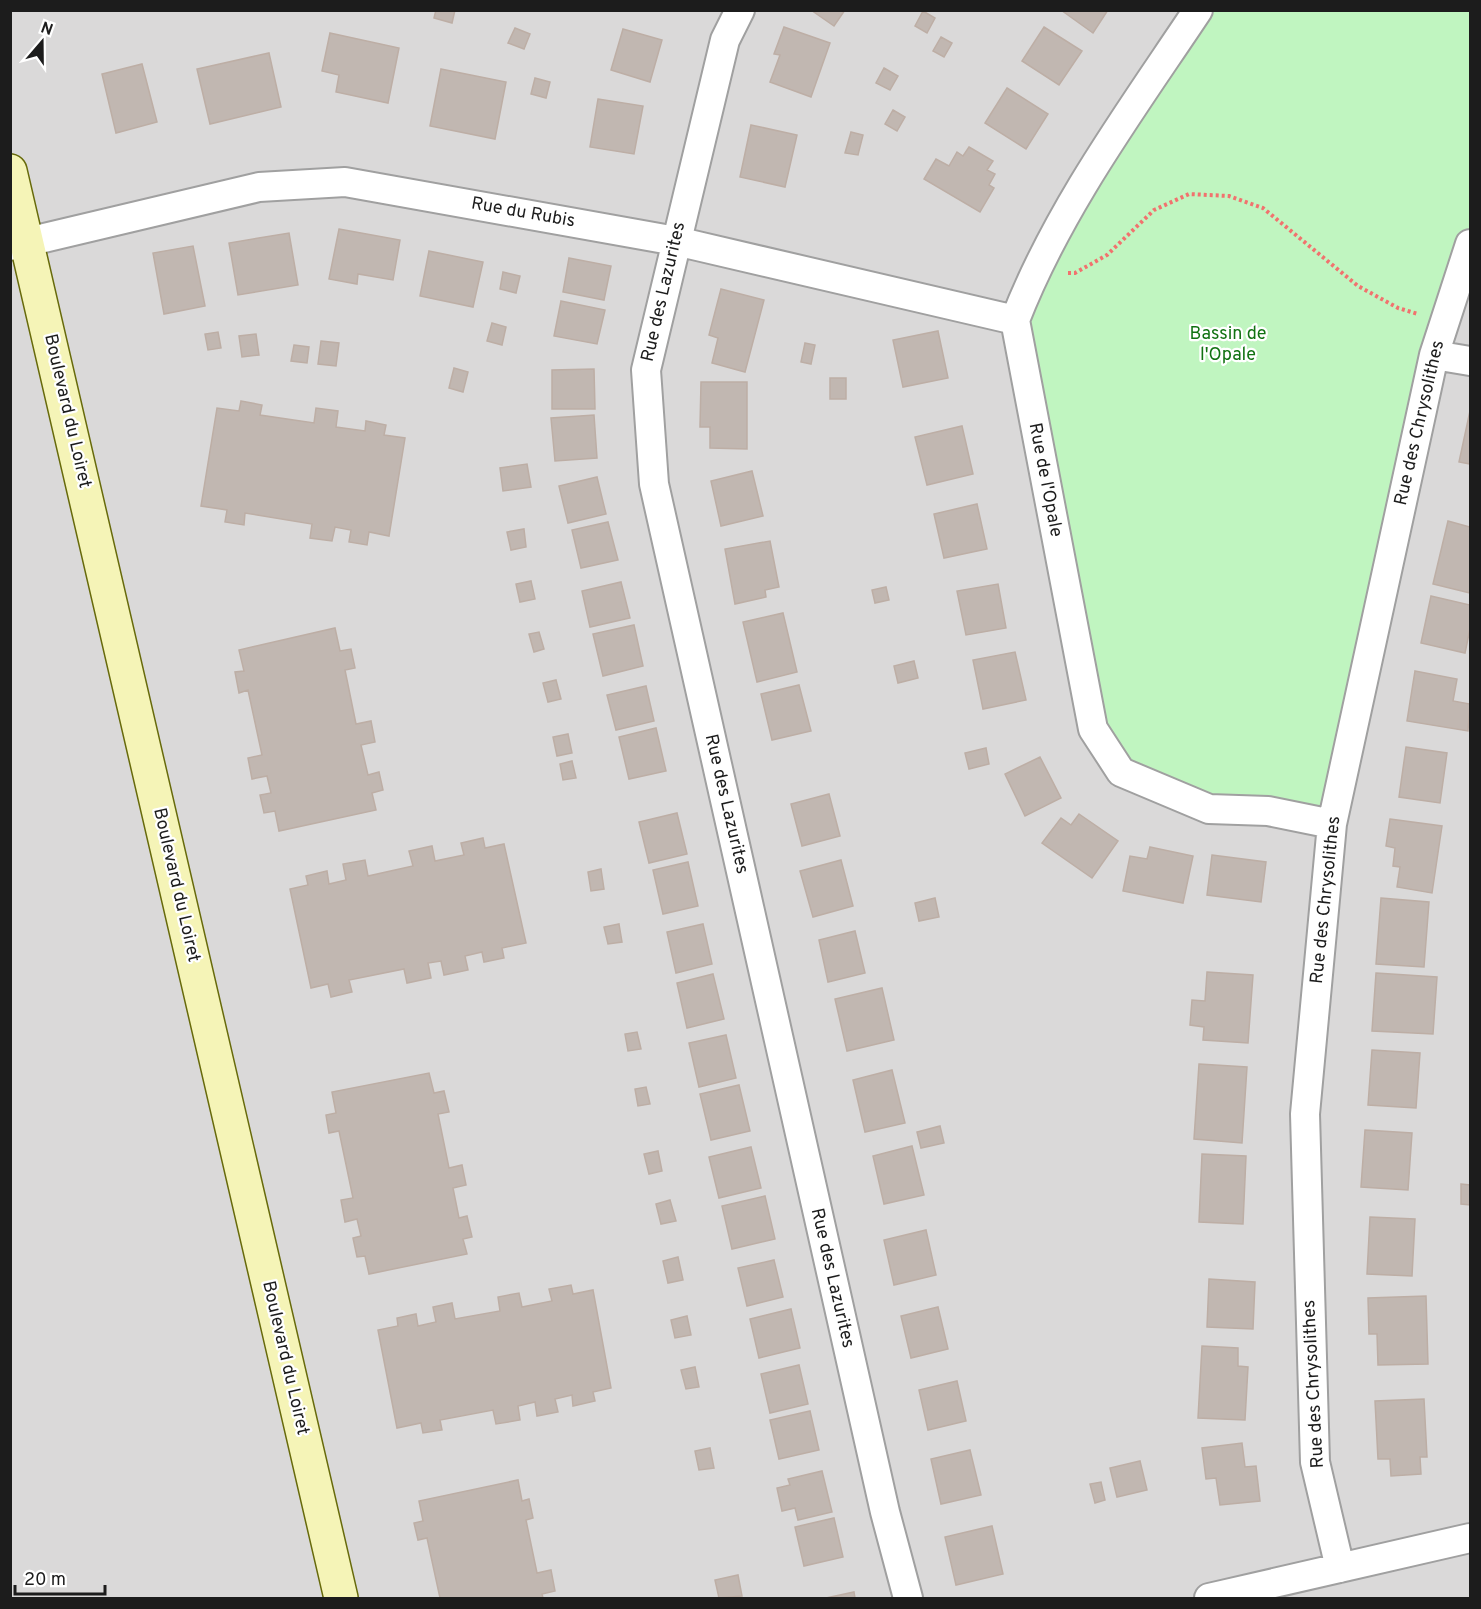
<svg xmlns="http://www.w3.org/2000/svg" width="1481" height="1609" font-family="Overpass,sans-serif">
	<style>
		.residential { fill: #dad9d9 }
		.park { fill: #c0f5c0 }
		.building { fill: #c1b7b1; stroke: #bdaea5; stroke-width: 1.5 }
		.lines { fill: none; stroke-linecap: round; stroke-linejoin: round }
		.street-casing { stroke: #a0a0a0; stroke-width: 32 }
		.secondary-casing { stroke: #676a0b; stroke-width: 36 }
		.path { stroke: #f1726e; stroke-width: 4; stroke-dasharray: 3 3; stroke-linecap: butt }
		.street { stroke: #fff; stroke-width: 28 }
		.secondary { stroke: #f5f4b7; stroke-width: 33 }
		.labels { text-anchor: middle; dominant-baseline: central; stroke-width: 4.5; stroke-linejoin: round; paint-order: stroke }
		.street-label { font-size: 18px; fill: #1c1c1c; stroke: #fff }
		.park-label { font-size: 18px; fill: #117212; stroke: #fff }
	</style>
	<rect width="100%" height="100%" fill="#ece8e2"/>
	<path class="residential" d="M11 11H1198L1470 244V1598H11Z"/>
	<path class="park" d="M1198 11H1470V244L1332 824 1268 811 1121 772 1093 729 1015 320Z"/>
	<path class="building" d="M436 10H455L452 23 434 18Z
		M811 10H845L834 26Z
		M1061 10H1108L1093 33Z
		M923 11 935 18 927 33 915 26Z
		M784 27 830 43 811 97 770 82 780 55 774 54Z
		M1044 27 1082 51 1059 85 1022 61Z
		M515 28 530 34 524 49 508 43Z
		M623 29 662 40 650 82 611 70Z
		M330 33 399 48 388 103 336 92 339 75 322 71Z
		M941 37 952 43 944 57 933 51Z
		M269 53 281 107 210 124 197 69Z
		M142 64 157 122 116 133 102 74Z
		M884 68 898 76 890 90 876 83Z
		M441 69 506 82 495 139 430 126Z
		M535 78 550 82 546 98 531 94Z
		M1007 88 1048 114 1026 149 985 123Z
		M598 99 643 106 634 154 590 147Z
		M893 110 905 117 897 131 885 124Z
		M751 125 797 135 785 187 740 177Z
		M851 132 863 135 858 155 845 153Z
		M969 147 993 161 987 170 995 174 989 185 994 188 980 212 924 179 936 159 949 166 957 152 963 156Z
		M339 229 400 240 393 280 358 274 357 284 329 279Z
		M289 233 298 285 238 295 229 243Z
		M193 246 205 306 164 314 153 253Z
		M429 251 483 262 473 307 420 296Z
		M569 258 611 266 604 300 563 292Z
		M503 272 520 276 516 293 500 289Z
		M721 289 764 300 745 372 712 363 718 338 709 335Z
		M561 301 605 310 597 344 554 336Z
		M492 323 506 327 502 345 487 341Z
		M938 331 948 378 903 387 893 340Z
		M218 332 221 348 208 350 205 334Z
		M256 334 259 355 242 357 239 336Z
		M321 341 339 343 336 366 318 364Z
		M805 343 815 345 811 364 801 362Z
		M294 345 309 347 307 363 291 361Z
		M454 368 468 372 463 392 449 388Z
		M594 369 595 409H552V370Z
		M830 378H846V399H830Z
		M701 382H747V449L710 448V427H700Z
		M241 401 262 405 260 415 314 423 316 408 338 411 336 427 365 431 366 421 386 425 384 435 405 438 389 536 369 532 367 545 349 542 351 530 335 527 332 541 310 538 312 524 245 513 244 525 225 522 227 510 201 506 217 408 239 411Z
		M1470 411V464L1459 462Z
		M594 415 597 458 555 461 551 418Z
		M962 426 973 474 927 485 915 437Z
		M527 464 531 487 503 491 500 468Z
		M752 471 763 516 721 526 711 481Z
		M597 477 606 514 568 523 559 486Z
		M977 504 987 549 944 558 934 514Z
		M1448 521 1470 527V593L1433 584Z
		M608 522 618 560 581 568 572 530Z
		M524 529 526 547 511 550 507 532Z
		M770 541 779 587 765 590 766 597 735 604 725 549Z
		M531 581 535 599 520 602 516 584Z
		M621 582 630 618 590 627 582 591Z
		M998 584 1006 628 966 635 957 591Z
		M886 587 889 600 875 603 872 590Z
		M1431 596 1470 605V629L1465 653 1421 643Z
		M783 613 797 672 757 682 743 622Z
		M634 625 643 666 603 676 593 634Z
		M335 628 340 651 351 649 355 668 345 670 356 724 371 721 375 742 361 745 368 775 379 772 383 790 372 793 376 810 279 831 275 811 264 813 260 795 271 793 267 776 252 779 248 758 262 755 248 690 239 693 235 672 244 671 239 650Z
		M539 632 544 649 534 652 529 634Z
		M1015 652 1026 700 983 709 973 660Z
		M914 661 918 678 898 683 894 666Z
		M1415 671 1457 679 1453 701 1470 704 1468 731 1407 721Z
		M556 680 561 699 548 702 543 683Z
		M799 685 811 731 772 740 761 694Z
		M646 686 654 721 616 730 607 695Z
		M656 728 666 771 629 779 619 737Z
		M568 734 572 753 557 756 553 737Z
		M1406 747 1447 753 1440 803 1399 797Z
		M986 748 989 764 969 769 965 753Z
		M1040 757 1061 798 1025 816 1005 774Z
		M572 761 576 778 563 780 560 764Z
		M829 794 840 836 802 846 791 804Z
		M677 813 687 854 649 863 639 822Z
		M1079 814 1118 841 1092 878 1042 843 1061 818 1071 825Z
		M1390 819 1442 826 1432 893 1397 887 1400 867 1393 866 1395 848 1386 846Z
		M483 838 485 848 504 844 526 943 502 948 504 958 484 962 482 952 465 956 468 970 444 975 441 961 428 963 431 978 407 983 404 969 349 980 352 992 331 997 328 984 311 988 290 889 308 885 306 876 327 871 329 884 346 880 343 864 365 860 368 876 413 866 409 851 432 846 435 861 464 855 461 843Z
		M1150 847 1193 856 1183 903 1123 891 1130 856 1147 859Z
		M1212 855 1266 862 1261 902 1207 895Z
		M841 860 853 906 813 917 800 871Z
		M688 862 698 906 663 914 653 870Z
		M601 869 604 889 591 891 588 872Z
		M935 898 939 917 919 921 915 903Z
		M1381 898 1429 902 1424 967 1376 964Z
		M619 924 622 942 608 944 604 927Z
		M703 924 712 964 676 973 667 932Z
		M855 931 865 973 828 982 819 940Z
		M1207 972 1253 975 1248 1043 1203 1040 1204 1027 1190 1025 1192 1000 1205 1001Z
		M1376 973 1437 977 1433 1034 1372 1031Z
		M713 974 724 1019 687 1028 677 983Z
		M882 988 894 1040 847 1051 835 999Z
		M637 1032 641 1049 628 1051 625 1034Z
		M726 1035 736 1078 699 1087 689 1043Z
		M1372 1050 1420 1053 1416 1108 1368 1105Z
		M1199 1064 1247 1067 1242 1143 1194 1139Z
		M892 1070 905 1123 865 1132 853 1080Z
		M429 1073 434 1093 444 1091 449 1112 438 1114 449 1168 462 1165 466 1185 453 1188 459 1218 467 1216 472 1237 463 1239 467 1254 369 1274 365 1256 357 1257 353 1238 361 1236 357 1219 345 1222 341 1200 353 1198 339 1131 329 1133 326 1115 336 1113 332 1092Z
		M739 1085 750 1131 711 1140 700 1094Z
		M646 1087 650 1104 638 1106 635 1089Z
		M940 1126 944 1143 921 1148 917 1132Z
		M1365 1130 1412 1133 1408 1190 1361 1187Z
		M912 1146 924 1195 884 1204 873 1156Z
		M751 1147 761 1188 719 1198 709 1157Z
		M658 1151 662 1171 649 1174 644 1154Z
		M1202 1154 1246 1156 1243 1224 1199 1222Z
		M1461 1184 1470 1185V1205L1461 1204Z
		M765 1196 775 1239 732 1249 722 1206Z
		M670 1200 676 1221 661 1224 656 1204Z
		M1370 1217 1415 1219 1412 1276 1367 1274Z
		M926 1230 936 1275 894 1285 884 1240Z
		M678 1257 683 1280 668 1283 663 1261Z
		M774 1260 783 1297 747 1306 738 1268Z
		M1209 1279 1255 1282 1253 1329 1207 1327Z
		M571 1285 573 1294 593 1290 611 1388 593 1392 595 1401 573 1406 572 1395 555 1399 558 1412 537 1416 535 1402 518 1406 520 1420 496 1424 493 1410 440 1420 442 1430 423 1433 421 1423 397 1428 378 1330 398 1326 397 1318 416 1314 418 1326 436 1322 433 1307 452 1303 455 1319 500 1311 498 1297 519 1293 522 1307 552 1301 549 1289Z
		M1426 1296 1428 1364 1378 1365 1377 1334H1369L1368 1298Z
		M938 1307 948 1349 911 1358 901 1316Z
		M791 1309 800 1348 759 1358 750 1319Z
		M687 1316 691 1335 675 1338 671 1320Z
		M1202 1346 1238 1348V1366L1248 1367 1245 1420 1198 1418Z
		M799 1365 808 1404 770 1413 761 1374Z
		M695 1367 699 1387 686 1389 681 1370Z
		M957 1381 966 1421 928 1430 919 1390Z
		M1424 1399 1427 1457H1420L1421 1474 1391 1476 1390 1459H1378L1375 1401Z
		M810 1411 819 1450 779 1459 770 1420Z
		M1242 1443 1245 1467 1256 1466 1260 1501 1220 1505 1216 1478 1206 1479 1202 1448Z
		M710 1448 714 1468 699 1470 695 1451Z
		M970 1450 981 1495 941 1504 931 1459Z
		M1140 1461 1147 1490 1117 1497 1110 1468Z
		M822 1471 832 1512 798 1520 795 1508 782 1511 777 1488 790 1485 788 1479Z
		M518 1480 522 1501 529 1499 533 1518 526 1520 537 1573 551 1570 555 1591 542 1594 543 1598H440L427 1538 418 1540 414 1523 423 1521 419 1501Z
		M1101 1482 1105 1500 1095 1503 1090 1484Z
		M834 1518 843 1557 804 1566 795 1527Z
		M992 1526 1003 1574 956 1585 945 1537Z
		M738 1575 742 1596 719 1598 715 1580Z
		M854 1592 855 1598H826Z"/>
	<g class="lines">
		<defs>
			<path id="street" d="M740 10 725 40 646 370 654 484 885 1512 908 1598
				M1198 10C1132 109 1058 209 1015 320L1093 729 1121 772 1209 809 1268 811 1332 824
				M10 246 259 187 345 182 676 241 1015 320
				M1434 355 1470 361
				M1340 1568 1315 1462 1305 1114 1332 824 1434 355 1470 244
				M1209 1598 1470 1538"/>
			<path id="secondary" d="M10 171 341 1598"/>
		</defs>
		<use href="#street" class="street-casing"/>
		<use href="#secondary" class="secondary-casing"/>
		<path class="path" d="M1068 273H1075L1107 255 1154 210 1189 194 1229 196 1263 208 1358 286 1398 308 1418 314"/>
		<use href="#street" class="street"/>
		<use href="#secondary" class="secondary"/>
	</g>
	<g class="labels">
		<g class="street-label">
			<text transform="translate(523 213) rotate(10)">Rue du Rubis</text>
			<text transform="translate(664 292) rotate(-77)">Rue des Lazurites</text>
			<text transform="translate(67 411) rotate(77)">Boulevard du Loiret</text>
			<text transform="translate(1420 423) rotate(-77)">Rue des Chrysolithes</text>
			<text transform="translate(1045 480) rotate(79)">Rue de l'Opale</text>
			<text transform="translate(726 804) rotate(77)">Rue des Lazurites</text>
			<text transform="translate(176 885) rotate(77)">Boulevard du Loiret</text>
			<text transform="translate(1326 900) rotate(-84)">Rue des Chrysolithes</text>
			<text transform="translate(832 1278) rotate(77)">Rue des Lazurites</text>
			<text transform="translate(285 1358) rotate(77)">Boulevard du Loiret</text>
			<text transform="translate(1314 1384) rotate(-93)">Rue des Chrysolithes</text>
		</g>
		<g class="park-label">
			<text x="1228" y="334">Bassin de<tspan x="1228" dy="21">l'Opale</tspan></text>
		</g>
	</g>
	<rect width="1481" height="1609" fill="none" stroke="#1c1c1c" stroke-width="24"/>
	<g transform="translate(42 42) rotate(20)" stroke="#ffffff" stroke-width="4.5" paint-order="stroke">
	<path d="M0-4.5L10 22L0 15L-10 22Z" fill="#1c1c1c"/>
	<text y="-9" font-size="16" font-weight="bold" text-anchor="middle" fill="#1c1c1c">N</text>
	</g>
	<path d="M15 1585v9h90v-9" fill="none" stroke="#1c1c1c" stroke-width="3"/>
	<text x="24" y="1585" font-size="18" fill="#1c1c1c" stroke="#ffffff" stroke-width="4.5" paint-order="stroke">20 m</text>
</svg>
